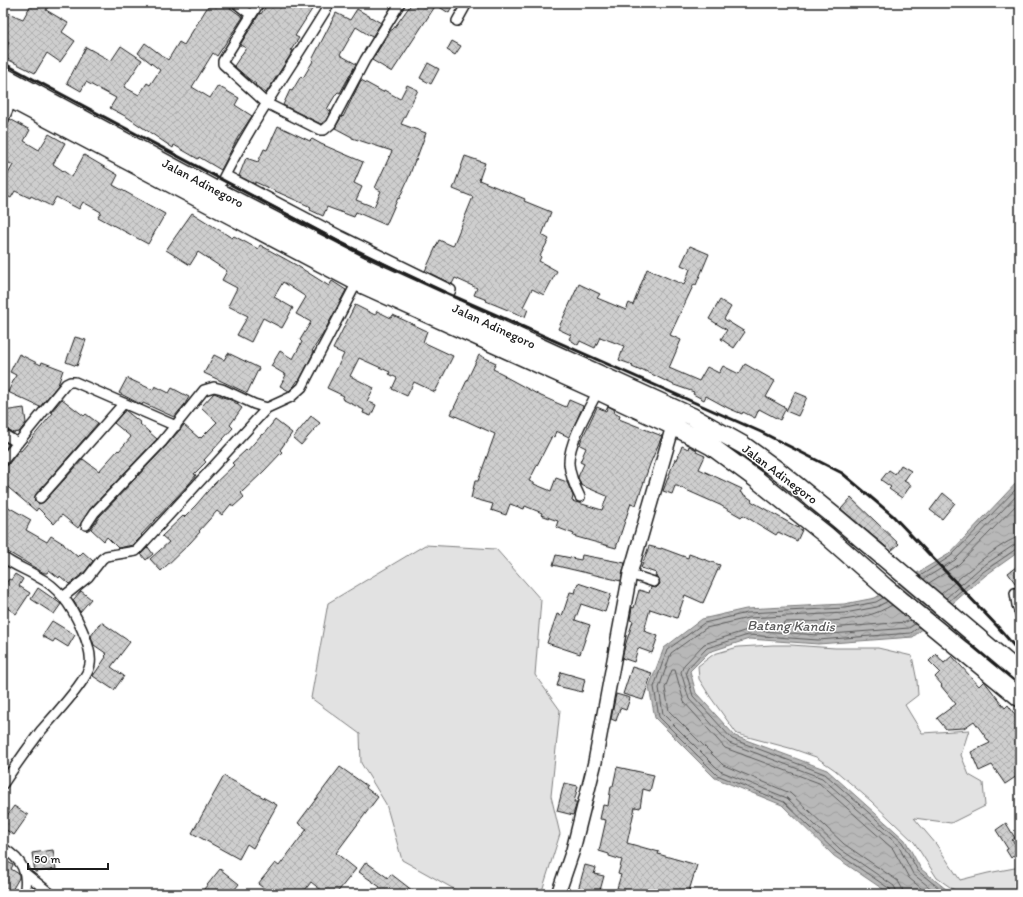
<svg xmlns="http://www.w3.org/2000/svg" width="1023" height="897" font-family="Itim,sans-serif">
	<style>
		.green { fill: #e2e2e2; stroke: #7f7f7f }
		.water { fill: url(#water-waves); stroke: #7a7a7a }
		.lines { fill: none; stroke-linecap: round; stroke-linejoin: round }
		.shore { stroke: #5a5a5a; stroke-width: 1 }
		.building { fill: url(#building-cross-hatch); stroke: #1c1c1c }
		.street-casing { stroke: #1c1c1c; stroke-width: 12 }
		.secondary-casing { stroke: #1c1c1c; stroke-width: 16 }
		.highway-casing { stroke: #1c1c1c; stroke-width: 20 }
		.street { stroke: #fff; stroke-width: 9 }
		.secondary { stroke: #fff; stroke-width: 13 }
		.highway { stroke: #fff; stroke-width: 17 }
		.rail { stroke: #1c1c1c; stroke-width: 3 }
		.labels { text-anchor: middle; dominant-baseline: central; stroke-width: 3; stroke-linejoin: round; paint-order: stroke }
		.street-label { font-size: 13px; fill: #1c1c1c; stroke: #fff }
		.water-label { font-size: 14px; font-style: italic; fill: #5a5a5a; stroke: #fff }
	</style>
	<defs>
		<pattern id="water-waves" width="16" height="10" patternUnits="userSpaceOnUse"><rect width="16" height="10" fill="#b8b8b8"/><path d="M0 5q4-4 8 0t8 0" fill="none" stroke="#9e9e9e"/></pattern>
		<pattern id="building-cross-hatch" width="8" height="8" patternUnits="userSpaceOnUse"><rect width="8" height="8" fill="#cecece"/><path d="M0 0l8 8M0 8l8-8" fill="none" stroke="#b0b0b0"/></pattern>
	</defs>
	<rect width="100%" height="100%" fill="#fff"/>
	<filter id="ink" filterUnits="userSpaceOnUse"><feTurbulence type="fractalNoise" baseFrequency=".025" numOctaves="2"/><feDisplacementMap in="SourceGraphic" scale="8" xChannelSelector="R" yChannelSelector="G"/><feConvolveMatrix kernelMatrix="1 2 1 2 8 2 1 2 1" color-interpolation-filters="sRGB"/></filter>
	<g filter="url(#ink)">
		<path class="green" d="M425 545 496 549 541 600 535 675 560 710 551 796 560 834 541 894H463L402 860 386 804 361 763 360 734 311 698 328 603Z
			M773 645H791L835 648H878L912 656 917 681 918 695 905 705 922 733 969 730 961 755 969 775 983 783 985 806 951 823 914 818 936 844 960 880 988 873 1020 867V894H960L937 878 914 842 871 801 835 770 816 757 793 749 737 734 711 698 699 679 698 666 714 654 738 647Z"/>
		<path class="water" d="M1020 479V551L986 575 913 637 818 644 749 639 709 652 690 671 696 693 735 736 827 770 905 840 921 869 952 894H890L834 856 782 805 715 778 655 718 649 687 664 648 702 619 746 609 844 604 875 598 949 554Z"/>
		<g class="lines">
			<path class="shore" d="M920 576 951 556 1020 485
				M924 579 955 560 1020 492
				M929 583 959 564 1020 501
				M941 594C955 582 1004 538 1020 537
				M883 598 876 602 845 608 747 613 704 623 667 650 654 687 659 717 717 775 784 802 837 853 890 889 892 894
				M946 598 980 568 1014 545 1020 543
				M888 601 877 607 845 613 748 618 706 628 671 653 659 688 663 714 720 771 787 798 840 849 894 886 896 890 897 894
				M949 601 983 572 1016 549 1020 548
				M892 605C862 624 819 621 784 622L783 625 784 626 818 629 906 622 910 620
				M915 624 909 628 818 635 747 630 704 644 684 665 681 672 689 699 729 743 822 778 898 845 913 874 938 894
				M919 627 911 633 818 640 748 635 707 648 688 668 686 672 693 696 732 739 825 774 902 842 918 871 946 894
				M903 894 902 888 898 881 844 844 790 793 723 765 669 711 665 688 672 670H675L684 702 725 748 819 783 893 849 909 878 928 894"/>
		</g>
		<path class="building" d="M32 3H50L46 10 68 23 62 32 75 41 60 62 47 53 35 73 3 57V54L9 43 3 40V11L23 19Z
			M210 3H223L243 17 217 56 213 53 192 87 210 98 218 86 239 98 235 105 252 116 238 137 221 170 199 157 198 159 174 145 173 148 127 117 110 108 116 98 86 82 81 91 67 83 86 47 111 61 121 46 142 60 124 87 139 95 147 83 150 85 160 70 138 53 145 43 168 60 179 42 184 45Z
			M268 3H316L295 36 299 38 291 50 293 51 266 93 259 88 255 85 256 84 249 79 234 66 246 48 240 45 260 13 261 14Z
			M412 3H454L449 13 436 5 392 72 372 60 391 30H392L394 28Z
			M357 9 381 23 372 37 356 27 340 55 356 64 340 93 338 92 336 94 327 109 331 111 326 120 321 124 283 105 290 90 292 91 301 76 303 78 313 61 312 60 336 13 350 20Z
			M452 41 461 46 455 55 447 50Z
			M428 63 439 69 431 84 420 78Z
			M361 80 383 92 384 90 400 99 407 85 418 90 401 124 426 133 416 160H415L409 177 399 199 398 198 386 225 356 212 354 217 327 207 323 216 310 210 311 207 255 182V184L239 176 246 158 258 162 264 149 267 150 278 126 310 141 312 139 321 144 363 162 354 183 362 187 356 200 374 207 381 191 375 188 392 151 352 138V137L335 128 342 116 343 117Z
			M10 119 30 130 24 141 39 150 49 134 65 143 53 164 72 177 84 155 118 175 113 185 165 214 148 244 98 217 101 212 83 202 79 209 56 197 51 206 31 196 30 198 15 191 11 198 3 194V183L13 165 3 160V133Z
			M465 156 485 163 479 180 525 199 524 201 551 212 542 235 549 239 540 256 541 257 539 261 557 271 544 295 532 289 523 307 528 309 525 317 486 301 487 300 474 295 477 288 455 278 452 284 425 271 439 240 453 246 473 197 453 189Z
			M192 213 232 238 234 236 258 249 260 245 296 265 329 286 332 281 346 290 323 334 312 351 314 352 299 381 298 380 294 386 289 391 280 386 286 375 271 366 280 351 293 359 302 342 300 340 311 322 296 314 306 297 283 282 274 297 293 308 282 328 263 318 251 342 237 335 248 316 228 306 237 288 222 280 227 271 198 252 190 265 166 250Z
			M690 246 709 254 696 285 694 284 670 335 681 340 669 368 699 381 707 367 719 373 723 366 739 374 745 364 775 381 766 397 786 408 780 420 759 409 755 418 743 412 742 414 728 408 706 396 704 400 693 394 694 392 674 385 641 369V371L632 367 633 365 619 360 624 346 600 337 595 348 580 341 578 345 569 339 571 335 558 329 579 284 600 294 597 298 626 310 629 303 633 305 647 269 684 285 690 269 681 265Z
			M720 300 731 307 724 319 745 332 734 348 721 339 727 330 709 319Z
			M355 305 375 315 377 311 391 318 393 315 427 331 423 342 453 356 435 392 414 382 407 396 392 389 397 378 389 374 390 372 359 358 350 376 374 388 367 401 376 405 371 416 363 413 364 410 342 399 344 396 327 388 344 354 333 349Z
			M75 337 86 340 77 366 66 362Z
			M228 353 259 368 247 393 204 373 214 355 224 360Z
			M19 354 41 365 42 362 63 370 58 385 40 407 8 392 16 375 10 372Z
			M479 355 496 363 493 369 505 375 504 376 541 396 566 407 569 400 583 406 569 437 556 431 554 437 552 436 529 481 534 483V484L551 491 556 478 567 482 573 496 572 501 602 510 607 496 581 485 578 477 584 464 580 462 586 448 580 445 581 443H580L597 407 606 411 608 406 615 410 614 413 620 416 619 419 662 436 650 464 636 505 631 503 616 548 573 536 574 534 556 527 558 521 541 515 542 513 525 506 524 509 510 504 506 515 491 510 493 504 471 498 475 481H478L495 434 451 414Z
			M127 378 153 390 155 386 169 393 172 388 189 397 185 404 174 417 143 403 142 405 140 404 119 393Z
			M795 392 807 397 798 416 786 411Z
			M214 393 233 401 242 408 230 425 233 428 204 460 206 462 194 474 196 475 189 484 141 535 142 536 133 545 118 548 107 537 104 541 91 529 99 517 166 446 184 425 199 438 200 437 201 438 217 422 201 407Z
			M62 399 84 416 86 414 98 423 36 494 34 500 38 504 44 502 83 459 99 471 118 450 119 451 131 437 114 423 125 410 141 423 140 424 157 439 90 509 78 528 62 515 54 524 38 508 36 511 3 483V467L8 465 19 450 21 451 53 413 51 412Z
			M24 408 26 423 19 432 13 433 4 428 3 411Z
			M311 416 320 423 301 445 293 438Z
			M275 420 292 433 280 450 282 452 264 471 241 493 244 497 233 507 231 504 222 515 217 511 199 531 200 532 190 543 161 571 150 559 169 542 162 536 183 516 184 517 196 505 213 485 234 465 232 463 246 450 247 451 262 434 263 435Z
			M3 441 9 444 3 452Z
			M682 446 688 449 689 446 697 450 696 452 705 456 699 469 742 489 740 492 752 500 751 501 802 530 797 541 778 532 776 535 743 515 741 517 720 505 677 486H675L672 494 663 491 675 459 677 460Z
			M901 465 911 471 904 481 911 485 902 498 889 489 891 487 881 480 889 470 895 474Z
			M943 493 955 503 942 519 930 510Z
			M851 498 899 544 891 551 841 509Z
			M3 504 31 520 26 530 47 542 51 536 64 544V545L78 557 83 552 93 561 84 573 69 584 60 576 59 578 49 570 47 573H44L3 549Z
			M649 546 661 549V548L688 558 689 554 720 565 703 603 685 595 677 618 650 609 644 631 658 636 652 653 638 648 634 662 622 658 625 646 633 621 630 620 632 607 634 608 639 590 649 593 651 587 656 588 660 584 659 578 655 576 656 573 641 568Z
			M148 547 153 554 146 560 141 554Z
			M556 555 581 560 582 555 625 563 621 581 553 565Z
			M1020 564V590L1008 573Z
			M15 574 23 579 19 586 30 593 16 614 3 605V588L9 579 11 580Z
			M578 583 611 594 605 612 581 604 575 620 590 625 580 654 547 643 557 614 562 616 570 592 575 593Z
			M38 588 61 604 54 614 31 599Z
			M81 591 91 599 80 612 73 600Z
			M52 621 75 635 68 647 55 639 53 642 42 636Z
			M101 622 130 642 111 667 124 676 114 690 93 676 106 657 105 656 107 654 94 645 91 636Z
			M936 654 944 663 952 656 979 686 984 681 1005 708 1008 705 1020 722V774L1005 784 992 765 979 771 971 752 990 743 974 721 964 728 946 729 937 718 956 704 941 686 942 685 935 677 940 672 929 661Z
			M632 667 652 673 643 700 623 694Z
			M561 672 585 679 582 692 557 686Z
			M616 694 630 698 626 710 620 708 616 721 611 719Z
			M340 767 367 786 366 788 378 797 336 853 356 869 336 894H326L311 882 302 894H263L266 890 258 884 275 863 279 866 307 829 298 823Z
			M617 767 654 775 650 791 643 789 640 808 635 807 627 843 659 852 658 854 697 865 688 894H637L617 888 621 875 618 874 622 860 609 856V854L599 851 606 820 600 819 603 805 608 806 611 786H613Z
			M224 776 277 805 253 848 247 844 239 859 192 833Z
			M564 783 578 786 574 802H577L573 815 557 811Z
			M14 806 28 815 14 835 3 828V821Z
			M1006 823 1015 838 1012 840 1020 850 1011 858 1006 850 1008 849 996 830Z
			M53 850 56 869 35 872 32 853Z
			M3 859 13 865 11 869 19 874V878L11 892 3 887Z
			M366 862 388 878 391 874 417 894H375L380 887 359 872Z
			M585 865 596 868 594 874 604 876 599 894H577Z
			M220 869 239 884 231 894H200Z"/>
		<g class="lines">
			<defs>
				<path id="street" d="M236 3 251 15
					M259 3 223 61V64L266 103 320 130H324L331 124 365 60 400 3
					M457 21 467 3
					M3 121 12 100
					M225 175 341 236 451 290 444 303
					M217 191C249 125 292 66 330 3
					M3 434 18 443
					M3 461 66 384 70 382H75L176 426
					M580 497C575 487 570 475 569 464 568 444 588 410 598 391
					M40 498 124 403
					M86 525 94 513 162 442 204 390 214 387 222 389 254 404 267 408 291 397 302 387 357 282
					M3 557C14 566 28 570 40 578 48 582 57 590 63 597 74 610 93 647 90 664 89 679 52 718 40 732 27 749 15 766 3 784
					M630 574 654 582
					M1015 593 1017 605 1020 614
					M63 597 88 577 102 559 106 556 136 551 267 408
					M3 848C22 860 29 872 24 894
					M26 874 51 894"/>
				<path id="secondary" d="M558 894 573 850 595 762 630 574 673 426"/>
				<path id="highway" d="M3 76 217 191 362 266 691 416 743 445 780 472 838 519 1020 673
					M3 95 357 282 598 391 673 426 711 446 756 479 826 535 885 587 1020 698"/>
			</defs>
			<use href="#street" class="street-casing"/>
			<use href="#secondary" class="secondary-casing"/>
			<use href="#highway" class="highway-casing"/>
			<use href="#street" class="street"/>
			<use href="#secondary" class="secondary"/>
			<use href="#highway" class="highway"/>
			<path class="rail" d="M3 63 354 250 449 294 761 432 842 473 893 516 998 627 1020 653"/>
		</g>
	</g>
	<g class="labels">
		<g class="street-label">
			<text transform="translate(203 183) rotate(28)">Jalan Adinegoro</text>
			<text transform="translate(494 326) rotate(25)">Jalan Adinegoro</text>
			<text transform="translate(780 474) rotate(37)">Jalan Adinegoro</text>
		</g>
		<g class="water-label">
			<text transform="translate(791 626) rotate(1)">Batang Kandis</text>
		</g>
	</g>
	<rect width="1023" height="897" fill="none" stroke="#fff" stroke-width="16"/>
	<rect x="8" y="8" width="1007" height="881" fill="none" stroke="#1c1c1c" stroke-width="1.5" filter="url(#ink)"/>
	<path d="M28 863v6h80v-6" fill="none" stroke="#1c1c1c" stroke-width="2"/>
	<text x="34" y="863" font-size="12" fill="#1c1c1c" stroke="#ffffff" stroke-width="3" paint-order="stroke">50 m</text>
</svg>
